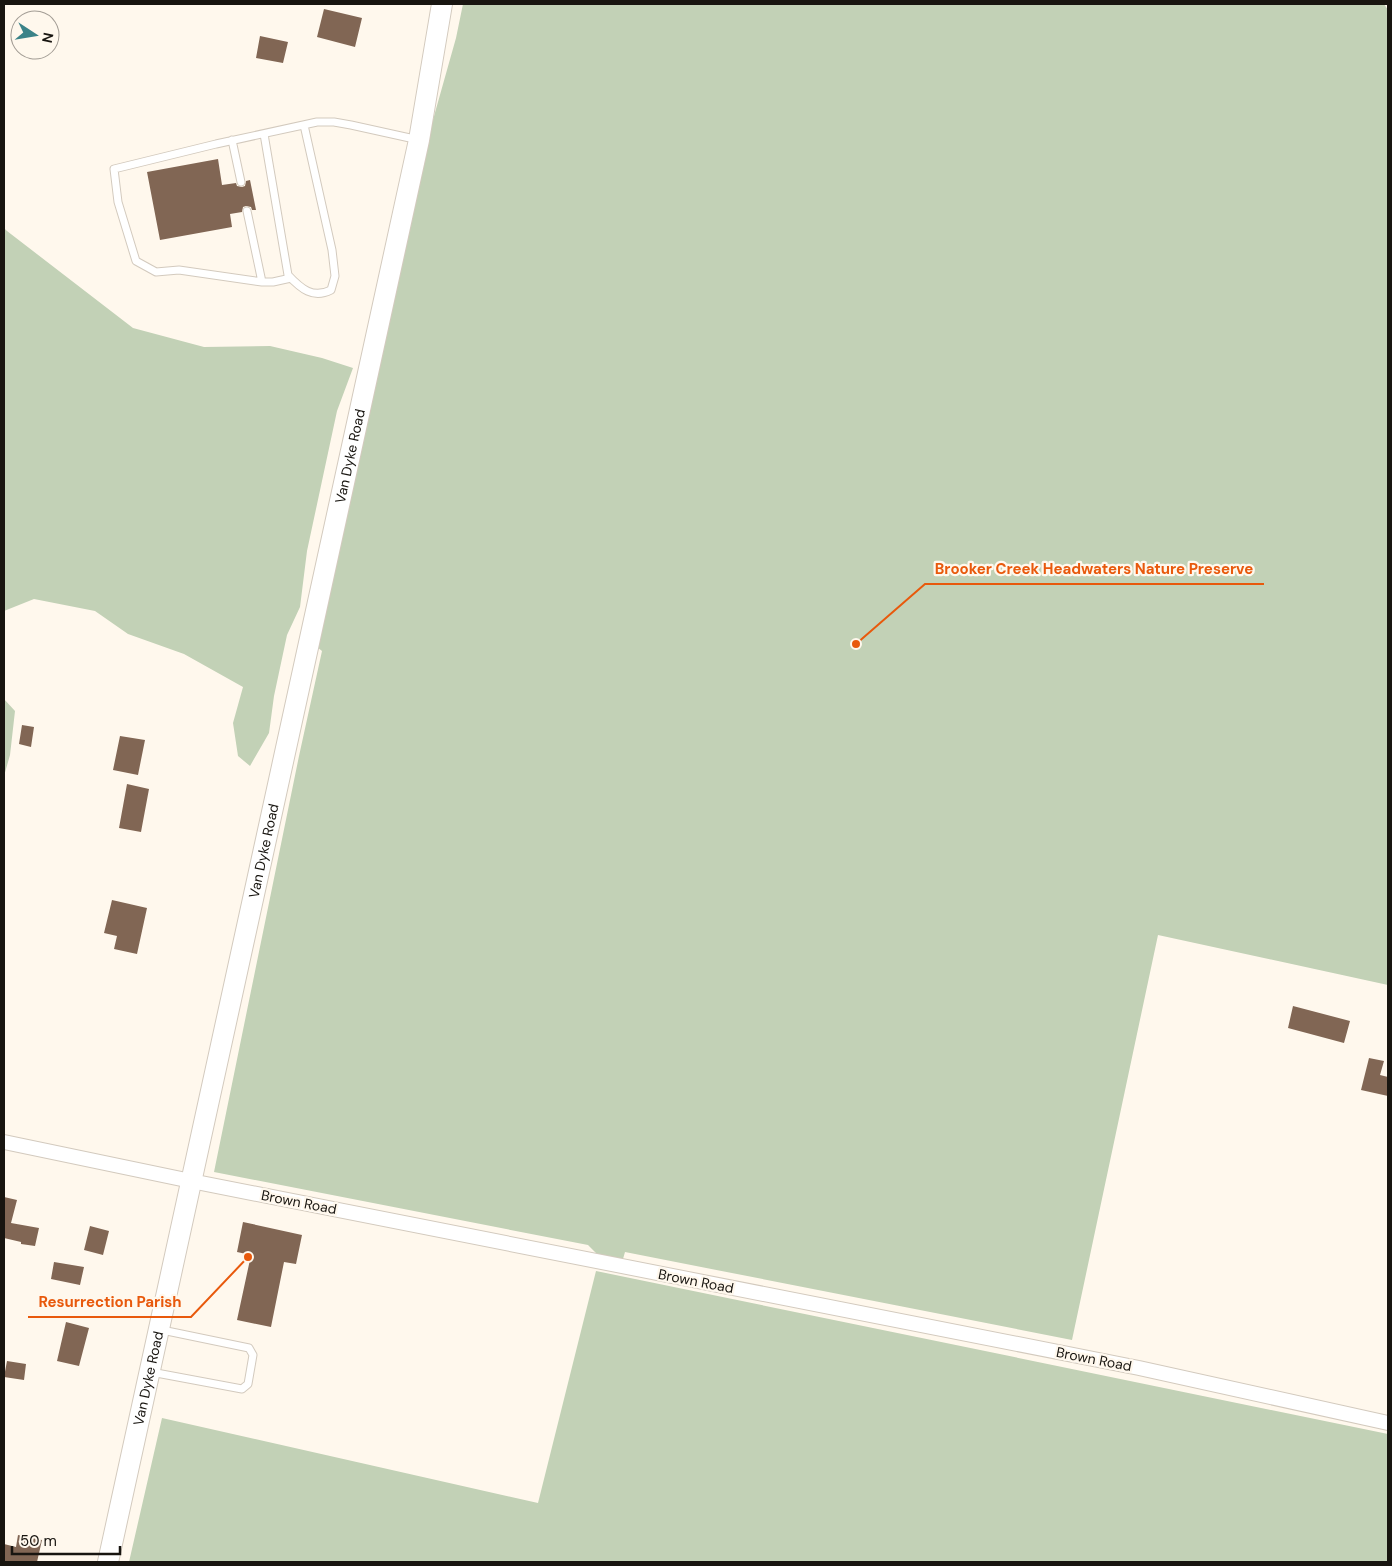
<svg xmlns="http://www.w3.org/2000/svg" width="1392" height="1566" font-family="'DM Sans',sans-serif">
	<style>
		.green { fill: #c2d1b6 }
		.building { fill: #816654 }
		.lines { fill: none; stroke-linecap: round; stroke-linejoin: round }
		.lane-casing { stroke: #d3cabe; stroke-width: 9 }
		.street-casing { stroke: #d3cabe; stroke-width: 16 }
		.secondary-casing { stroke: #d3cabe; stroke-width: 22 }
		.lane { stroke: #fff; stroke-width: 7 }
		.street { stroke: #fff; stroke-width: 14 }
		.secondary { stroke: #fff; stroke-width: 20 }
		.labels { text-anchor: middle; dominant-baseline: central; stroke-width: 4.5; stroke-linejoin: round; paint-order: stroke }
		.street-label { font-size: 14px; fill: #181510; stroke: #fff8ed }
		.leader { fill: none; stroke: #e8590c; stroke-width: 2 }
		.callout-dot { fill: #e8590c; stroke: #fff8ed; stroke-width: 2 }
		.callout-label { font-size: 15px; text-anchor: middle; font-weight: bold; fill: #e8590c; stroke: #fff8ed; stroke-width: 4.5; stroke-linejoin: round; paint-order: stroke }
	</style>
	<rect width="100%" height="100%" fill="#fff8ed"/>
	<path class="green" d="M463 4H1384L1388 10V985L1158 935 1072 1340 625 1252 623 1259 597 1254 588 1245 214 1172 299 756 322 651 317 647 427 141 456 38Z
		M4 228 7 231 133 328 204 347 270 346 322 358 353 368 337 411 307 551 300 607 287 635 274 696 269 733 250 766 238 756 233 723 243 687 184 654 128 634 95 611 34 599 4 611Z
		M4 699 15 711 10 755 4 776Z
		M596 1271 1388 1434V1562H129L162 1418 538 1503Z"/>
	<path class="building" d="M324 9 362 18 355 47 317 37Z
		M260 36 288 42 283 63 256 58Z
		M218 159 222 185 236 183 237 186 242 187 245 186 246 181 250 180 256 210H252L251 207 246 206 243 207 242 212 230 214 232 227 160 240 147 172Z
		M22 725 34 727 31 747 19 744Z
		M120 736 145 740 138 775 113 770Z
		M127 784 149 789 141 832 119 828Z
		M112 900 147 908 137 954 114 949 117 936 104 933Z
		M1293 1006 1350 1021 1344 1043 1288 1028Z
		M1369 1058 1384 1061 1380 1075 1388 1077V1096L1361 1090Z
		M4 1197 17 1200 11 1223 39 1228 35 1246 21 1244V1242L4 1238Z
		M243 1222 302 1235 296 1264 284 1262 271 1327 237 1320 251 1255 237 1252Z
		M90 1226 109 1231 103 1255 84 1250Z
		M54 1262 84 1267 80 1285 51 1279Z
		M66 1322 89 1328 79 1366 57 1361Z
		M7 1361 26 1364 24 1380 4 1377Z
		M18 1535 42 1540 37 1562H4V1544L16 1547Z"/>
	<g class="lines">
		<defs>
			<path id="lane" d="M264 134 288 275C301 289 313 299 331 290L335 276 332 250 304 125
				M232 140 241 182
				M247 211 262 282
				M291 278 273 282H262L179 270 156 272 136 261 118 202 114 169 216 144 317 122H334L351 125 419 140
				M151 1372 242 1389 248 1384 253 1355 249 1348 162 1330"/>
			<path id="street" d="M4 1142 191 1181 1139 1368 1388 1423"/>
			<g id="secondary">
				<path id="s1" d="M108 1562 419 140 442 4"/>
			</g>
		</defs>
		<use href="#lane" class="lane-casing"/>
		<use href="#street" class="street-casing"/>
		<use href="#secondary" class="secondary-casing"/>
		<use href="#lane" class="lane"/>
		<use href="#street" class="street"/>
		<use href="#secondary" class="secondary"/>
	</g>
	<g class="labels">
		<g class="street-label">
			<text stroke="none"><textPath href="#s1" startOffset="1132">Van Dyke Road</textPath></text>
			<text stroke="none"><textPath href="#s1" startOffset="728">Van Dyke Road</textPath></text>
			<text transform="translate(299 1202) rotate(11)">Brown Road</text>
			<text transform="translate(696 1281) rotate(11)">Brown Road</text>
			<text transform="translate(1094 1359) rotate(11)">Brown Road</text>
			<text stroke="none"><textPath href="#s1" startOffset="188">Van Dyke Road</textPath></text>
		</g>
	</g>
	<path class="leader" d="M856 644L925 584H1264M248 1257L191 1317H28"/>
	<g class="callout-dot">
		<circle cx="856" cy="644" r="5"/>
		<circle cx="248" cy="1257" r="5"/>
	</g>
	<g class="callout-label">
		<text x="1094" y="574">Brooker Creek Headwaters Nature Preserve</text>
		<text x="110" y="1307">Resurrection Parish</text>
	</g>
	<rect width="1392" height="1566" fill="none" stroke="#181510" stroke-width="10"/>
	<g transform="translate(35 35) rotate(102)"><circle r="24" fill="#fff8ed" stroke="#a39d95"/>
	<path d="M0-4L9 19L0 12L-9 19Z" fill="#3b8388"/>
	<text y="-8" font-size="14" font-weight="bold" text-anchor="middle" fill="#181510">N</text>
	</g>
	<path d="M12 1546v8h108v-8" fill="none" stroke="#181510" stroke-width="2.5"/>
	<text x="20" y="1546" font-size="15" fill="#181510" stroke="#fff8ed" stroke-width="4" paint-order="stroke">50 m</text>
</svg>
